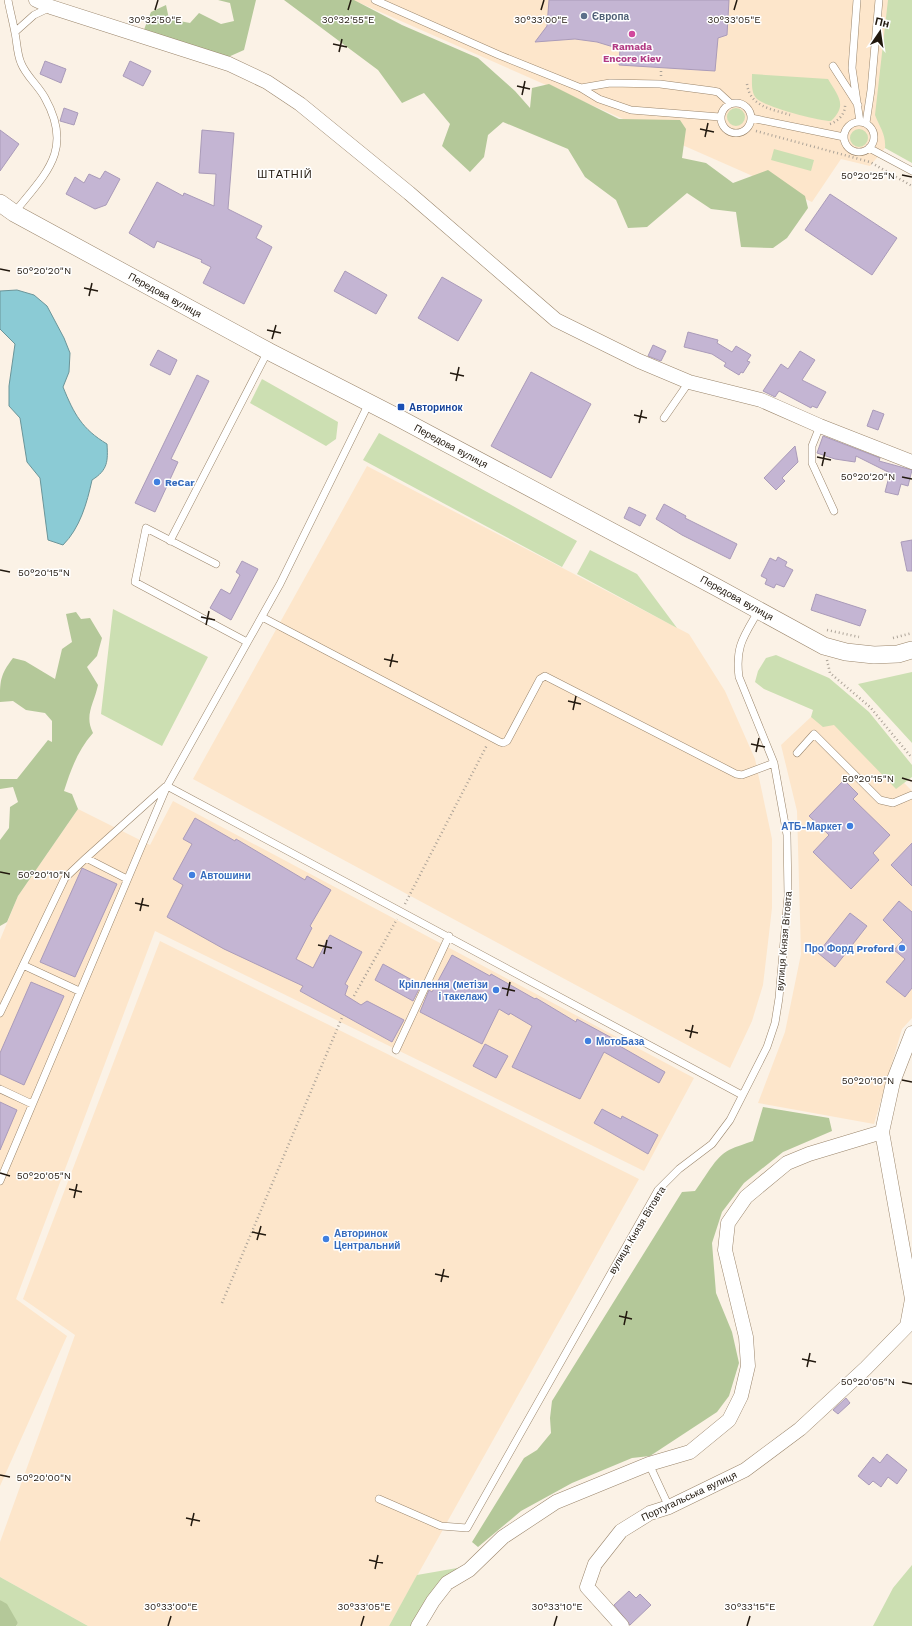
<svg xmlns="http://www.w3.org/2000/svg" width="912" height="1626" font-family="'Work Sans',sans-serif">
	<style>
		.built { fill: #fde6cb }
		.green { fill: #ccdfb2 }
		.forest { fill: #b4c899 }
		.water { fill: #8bcbd5; stroke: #6b9599 }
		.building { fill: #c4b5d3; stroke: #aa9bb9 }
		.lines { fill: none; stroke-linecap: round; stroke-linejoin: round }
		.service-casing { stroke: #9a856b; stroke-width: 8 }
		.minor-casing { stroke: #9a856b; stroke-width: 15 }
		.tertiary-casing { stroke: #9a856b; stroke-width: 18 }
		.path { stroke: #aca398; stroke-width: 2.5; stroke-dasharray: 1 3; stroke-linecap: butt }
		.service { stroke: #fff; stroke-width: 7 }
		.minor { stroke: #fff; stroke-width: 14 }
		.tertiary { stroke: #fff; stroke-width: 17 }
		.ticks { fill: none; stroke: #21180e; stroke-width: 1.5 }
		.service-dot { fill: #5c6f8a; stroke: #fff; stroke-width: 1.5 }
		.hotel-dot { fill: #d1479c; stroke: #fff; stroke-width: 1.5 }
		.transit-dot { fill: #1a4fb4; stroke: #fff; stroke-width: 1.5 }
		.shop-dot { fill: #3f7fe0; stroke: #fff; stroke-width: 1.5 }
		.labels { text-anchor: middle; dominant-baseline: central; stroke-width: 3; stroke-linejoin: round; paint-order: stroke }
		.service-label { font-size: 10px; font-weight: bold; fill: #4e5e75; stroke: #fff; text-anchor: start }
		.hotel-label { font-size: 10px; font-weight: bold; fill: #b23c85; stroke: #fff }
		.street-label { font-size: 10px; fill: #21180e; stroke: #fff }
		.transit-label { font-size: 10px; font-weight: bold; fill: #164399; stroke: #fff; text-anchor: start }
		.shop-label { font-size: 10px; font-weight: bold; fill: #366cbe; stroke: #fff; text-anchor: start }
		.neighbourhood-label { font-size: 11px; letter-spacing: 1px; fill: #21180e; stroke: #fff }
		.ticks-label { font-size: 10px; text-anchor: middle; fill: #21180e; stroke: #fff; stroke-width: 3; stroke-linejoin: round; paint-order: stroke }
	</style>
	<rect width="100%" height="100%" fill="#fbf2e6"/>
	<path class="built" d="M353 0H894L885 148 870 166 841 159 812 202Z
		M367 466 689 634 725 691 755 759 772 839V908L763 985 752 1021 730 1068 193 779Z
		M826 703 912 791V1018L902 1029 874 1124 758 1103 785 1032 801 954 797 811 781 745Z
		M173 801 694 1078 644 1171 155 931 16 1299 67 1336 0 1486V940L18 896 78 809 150 845Z
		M160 941 639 1179 389 1626H88L0 1577V1542L75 1335 23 1299Z"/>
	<path class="green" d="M888 0H912V163L885 148C886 134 880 128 875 115Z
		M752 74 828 79C838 96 848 105 831 121 818 121 765 107 756 98 751 92 752 82 752 74Z
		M727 117a9 9 0 1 1 18 0a9 9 0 1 1-18 0Z
		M850 138a9 9 0 1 1 18 0a9 9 0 1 1-18 0Z
		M774 149 814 160 811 171 771 160Z
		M262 379 338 422 336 439 326 446 250 403Z
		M379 433 577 541 562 567 363 460Z
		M590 550 637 574 677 628 577 574Z
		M113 609 208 657 162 746 101 714Z
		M776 655 829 678 869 712 912 765V777L896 789 834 725 823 727 811 717 813 710 764 689 755 682 758 671 766 658Z
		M912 672V743L858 684Z
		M912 1565V1626H873L893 1588Z
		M463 1567 412 1626H389L417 1575Z
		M0 1577 88 1626H16L18 1623 0 1600Z"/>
	<path class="forest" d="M218 0H256L244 50 226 58 143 32 151 12 166 5 169 19 190 23 199 13 221 24 234 21 230 3Z
		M284 0H354L402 25 478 58 515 91 530 108 532 88 549 84 619 119 680 120 686 129 682 158 706 163 733 183 768 170 805 196 808 208 787 238 773 248 741 247 736 212 711 209 687 193 647 227 628 228 616 200 585 177 568 149 503 122 488 135 484 157 470 172 442 146 450 124 424 93 402 103 378 70Z
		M76 612 81 619 90 618 102 638 97 656 87 667 98 685C94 704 84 715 93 733 78 750 71 769 64 791L72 794 78 809 18 896 7 922 0 926V840L9 828 10 807 18 802 13 787 0 789V779H17L48 740 52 742V721L45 713 26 710 13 701 0 702C0 681 0 675 13 658L25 661 55 679 62 649 72 642 66 614Z
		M763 1107 829 1118 832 1131 783 1152 744 1183 722 1212 712 1243 716 1293 732 1332 739 1363 729 1396 717 1412 650 1456 632 1458 572 1483 521 1511 478 1547 472 1542 524 1458 537 1450 551 1433 550 1418 552 1401 682 1192 695 1191C705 1178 715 1157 729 1150 737 1146 745 1144 753 1141Z
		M0 1600 7 1604 18 1623 16 1626H0Z"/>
	<path class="water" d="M17 290 34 295 47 306 64 338 70 353 69 372 63 387C74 414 82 429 107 444 108 461 108 470 92 480 87 503 80 528 63 545L48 540 40 478 27 462 20 418 9 406V386L15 344 0 329V291Z"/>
	<path class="building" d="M549 0H729L727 35 718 38 715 71 619 65 620 49 597 42 575 39 535 42 547 26Z
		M45 61 66 69 61 83 40 74Z
		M130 61 151 71 143 86 123 76Z
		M64 108 78 113 74 125 60 121Z
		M0 130 19 144 0 171Z
		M202 130 234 133 228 209 262 226 256 238 272 247 244 304 203 283 211 267 201 262 202 260 157 241 154 248 129 233 157 182 183 196 184 193 214 206 216 174 199 173Z
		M105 171 120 179 106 205 95 209 66 194 75 177 84 183 89 174 100 179Z
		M830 194 897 238 872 275 805 230Z
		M345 271 387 295 376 314 334 291Z
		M442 277 482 300 458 341 418 318Z
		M688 332 718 340 717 343 732 352 736 346 751 355 747 361 750 362 743 373 741 372 739 375 724 366 726 363 712 354 684 347Z
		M653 345 666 351 661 361 648 356Z
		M158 350 177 360 170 375 150 365Z
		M800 351 815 360 802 380 826 392 817 408 812 406 811 408 779 391 775 397 763 391 781 364 788 369Z
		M531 372 591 404 551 478 491 446Z
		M197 375 209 381 171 459 178 462 155 512 135 503Z
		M873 410 884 414 878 430 867 426Z
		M823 436 880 458 879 461 912 470 908 486 901 484 898 495 885 492 890 473 856 456 855 462 835 459 817 453Z
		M795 446 798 462 782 478 785 481 776 490 764 478Z
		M664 504 686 516 685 518 737 544 730 559 682 535 656 519Z
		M629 507 646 515 640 526 624 518Z
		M912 540V571H907L901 542Z
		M778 557 787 562 785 566 793 570 784 587 776 584 774 588 765 584 767 579 761 576 770 558 776 561Z
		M242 561 258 569 231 620 210 608 221 589 230 594 240 575 236 572Z
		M816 594 866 610 860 626 811 610Z
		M844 780 858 794 853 799 890 835 873 853 879 860 851 889 813 852 829 835 809 816Z
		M195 818 235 841 236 839 305 880 307 876 331 890 310 926 312 928 296 959 313 968 330 935 362 952 345 984 348 986 345 995 361 1005 367 1001 404 1020 392 1042 300 991 303 986 224 949 167 917 183 885 173 879 192 844 183 839Z
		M912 843V886L891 865Z
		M82 868 117 884 75 977 40 962Z
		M899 901 912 912V988L905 997 886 982 905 959 894 950 903 940 883 920Z
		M850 913 867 926 835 967 818 953Z
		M452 955 490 976 491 974 535 999 536 998 576 1022 577 1019 612 1038 611 1041 665 1072 659 1083 604 1052 580 1099 512 1067 532 1026 510 1013 509 1015 499 1009 482 1044 420 1012 429 990 432 992Z
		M383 964 421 985 413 1001 375 980Z
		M31 982 64 996 24 1085 0 1074V1053Z
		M485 1044 508 1056 496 1078 473 1066Z
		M0 1102 17 1110 0 1150Z
		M602 1109 621 1119 622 1116 658 1135 648 1154 594 1123Z
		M846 1398 850 1403 838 1414 833 1410Z
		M887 1454 907 1470 897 1484 888 1477 881 1487 873 1481 869 1485 858 1476 873 1457 880 1463Z
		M629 1591 636 1598 640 1594 651 1605 630 1625 614 1605Z"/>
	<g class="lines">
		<defs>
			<path id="service" d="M8 0C10 11 13 22 15 33 17 42 17 54 21 63 26 76 38 85 45 98 74 150 46 173 14 213
				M375 0 499 55 581 88 599 99 631 110 720 117
				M857 0 852 68 860 122
				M15 32 34 15 51 7
				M833 66 858 105
				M581 88 610 83 660 84 713 91 718 92 730 103
				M721 118a15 15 0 1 1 30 0a15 15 0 1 1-30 0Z
				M751 118 844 137
				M844 137a15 15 0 1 1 30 0a15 15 0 1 1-30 0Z
				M866 123 871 90 879 0
				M869 148 912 171
				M664 418 689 382
				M820 426 812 446V463L834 511
				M170 541 268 351
				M216 564 146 528 135 582 247 642
				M262 617 500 742 503 743 507 741 540 679 545 676 736 774 742 775 774 763
				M797 753 814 734 880 800 893 803 912 795
				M167 786 742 1095
				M86 858 165 787
				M23 965 79 991
				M0 1013 65 878 86 858 127 879
				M396 1050 449 936
				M0 1089 32 1104
				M0 1181 167 786 280 584 369 403
				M649 1464 669 1507
				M379 1499 441 1526 467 1528 658 1190 679 1169 712 1144 730 1120 767 1047 775 1023 779 998 788 896 787 835 774 763 739 677C735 646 744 636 759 610"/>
			<path id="minor" d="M36 0 51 7 229 64 267 82 300 104 409 193 556 320 639 361 689 382 761 400 820 426 912 462
				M418 1626 433 1601 447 1583 469 1570 503 1537 556 1502 649 1464 690 1452 729 1420 741 1396 748 1366 746 1337 725 1250 728 1223 746 1197 787 1163 809 1154 882 1132
				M622 1626 587 1587 595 1564 621 1531 650 1513 669 1507 745 1470 800 1429 866 1368 907 1326 912 1299 882 1132 893 1082 912 1033"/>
			<path id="tertiary" d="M0 203 14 213 268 351 395 416 716 587 824 646 846 652 874 655 898 654 912 650"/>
		</defs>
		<use href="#service" class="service-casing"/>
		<use href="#minor" class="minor-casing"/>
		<use href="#tertiary" class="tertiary-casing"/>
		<path class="path" d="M661 76V68
			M747 84C750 107 772 109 790 115
			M830 124C839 121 846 113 845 103
			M756 131 870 162 912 186
			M827 630 859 637
			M893 638 912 633
			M827 660 830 673 870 707 912 758
			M405 904 487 745
			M354 996 397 919
			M222 1303 343 1015"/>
		<use href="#service" class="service"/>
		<use href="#minor" class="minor"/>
		<use href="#tertiary" class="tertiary"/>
	</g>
	<path class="ticks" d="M155 10 158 0M348 10 351 0M541 10 544 0M734 10 737 0M333 44 347 47M339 52 342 39M517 86 530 89M522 95 525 81M700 129 714 132M705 137 708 123M902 175 912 177M0 269 10 271M84 288 98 291M89 296 92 283M267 330 281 333M272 339 276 325M450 373 464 376M456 381 459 367M634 415 647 418M639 423 642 410M817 457 831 460M822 466 825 452M902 477 912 479M0 570 10 572M201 617 215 620M206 625 209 611M384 659 398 662M390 667 393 654M568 701 581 704M573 710 576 696M751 744 765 747M756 752 759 738M902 778 912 781M0 872 10 874M135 903 149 906M140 911 143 898M318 945 332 948M324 954 327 940M502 988 515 991M507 996 510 982M685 1030 698 1033M690 1038 693 1025M902 1080 912 1082M0 1173 10 1176M69 1189 82 1192M74 1198 77 1184M252 1232 266 1235M257 1240 261 1226M435 1274 449 1277M441 1282 444 1269M619 1316 632 1319M624 1325 627 1311M802 1359 816 1362M807 1367 810 1353M902 1382 912 1384M0 1475 10 1477M186 1518 200 1521M191 1526 194 1513M369 1560 383 1563M375 1569 378 1555M168 1626 171 1616M361 1626 364 1616M554 1626 557 1616M747 1626 750 1616"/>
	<circle class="service-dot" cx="584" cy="16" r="4"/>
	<circle class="hotel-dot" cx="632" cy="34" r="4"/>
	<rect class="transit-dot" x="397" y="403" width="8" height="8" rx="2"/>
	<g class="shop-dot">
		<circle cx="157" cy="482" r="4"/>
		<circle cx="850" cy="826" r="4"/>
		<circle cx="192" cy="875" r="4"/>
		<circle cx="902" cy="948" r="4"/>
		<circle cx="496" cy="990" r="4"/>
		<circle cx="588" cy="1041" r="4"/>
		<circle cx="326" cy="1239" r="4"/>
	</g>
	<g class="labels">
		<g class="service-label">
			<text x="592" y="16">Європа</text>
		</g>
		<g class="hotel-label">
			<text x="632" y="46">Ramada<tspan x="632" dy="12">Encore Kiev</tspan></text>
		</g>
		<g class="street-label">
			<text transform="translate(165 295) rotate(29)">Передова вулиця</text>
			<text transform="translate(451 446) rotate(28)">Передова вулиця</text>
			<text transform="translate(737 598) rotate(29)">Передова вулиця</text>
			<text transform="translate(784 941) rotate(-85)">вулиця Князя Вітовта</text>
			<text transform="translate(637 1230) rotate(-59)">вулиця Князя Вітовта</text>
			<text transform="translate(689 1496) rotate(-25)">Португальська вулиця</text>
		</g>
		<g class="transit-label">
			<text x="409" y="407">Авторинок</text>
		</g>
		<g class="shop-label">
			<text x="165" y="482">ReCar</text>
			<text x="842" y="826" text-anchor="end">АТБ-Маркет</text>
			<text x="200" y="875">Автошини</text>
			<text x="894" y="948" text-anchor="end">Про Форд Proford</text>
			<text x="488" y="984" text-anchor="end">Кріплення (метізи<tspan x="488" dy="12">і такелаж)</tspan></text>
			<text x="596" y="1041">МотоБаза</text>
			<text x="334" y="1233">Авторинок<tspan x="334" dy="12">Центральний</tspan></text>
		</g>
		<g class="neighbourhood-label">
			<text x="285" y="174">ШТАТНІЙ</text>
		</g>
	</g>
	<g class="ticks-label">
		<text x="155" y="23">30°32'50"E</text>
		<text x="348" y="23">30°32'55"E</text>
		<text x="541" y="23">30°33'00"E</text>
		<text x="734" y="23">30°33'05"E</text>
		<text x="868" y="179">50°20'25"N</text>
		<text x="44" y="274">50°20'20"N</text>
		<text x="868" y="480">50°20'20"N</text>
		<text x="44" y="576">50°20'15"N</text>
		<text x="868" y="782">50°20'15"N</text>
		<text x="44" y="878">50°20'10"N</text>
		<text x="868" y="1084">50°20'10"N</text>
		<text x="44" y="1179">50°20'05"N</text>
		<text x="868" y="1385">50°20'05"N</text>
		<text x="44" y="1481">50°20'00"N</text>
		<text x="171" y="1610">30°33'00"E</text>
		<text x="364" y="1610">30°33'05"E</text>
		<text x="557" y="1610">30°33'10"E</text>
		<text x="750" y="1610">30°33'15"E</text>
	</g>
	<g transform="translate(880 32) rotate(13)" stroke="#ffffff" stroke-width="3" paint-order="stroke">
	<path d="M0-3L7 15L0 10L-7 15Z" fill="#21180e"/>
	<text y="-6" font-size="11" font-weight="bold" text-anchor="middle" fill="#21180e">Пн</text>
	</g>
</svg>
